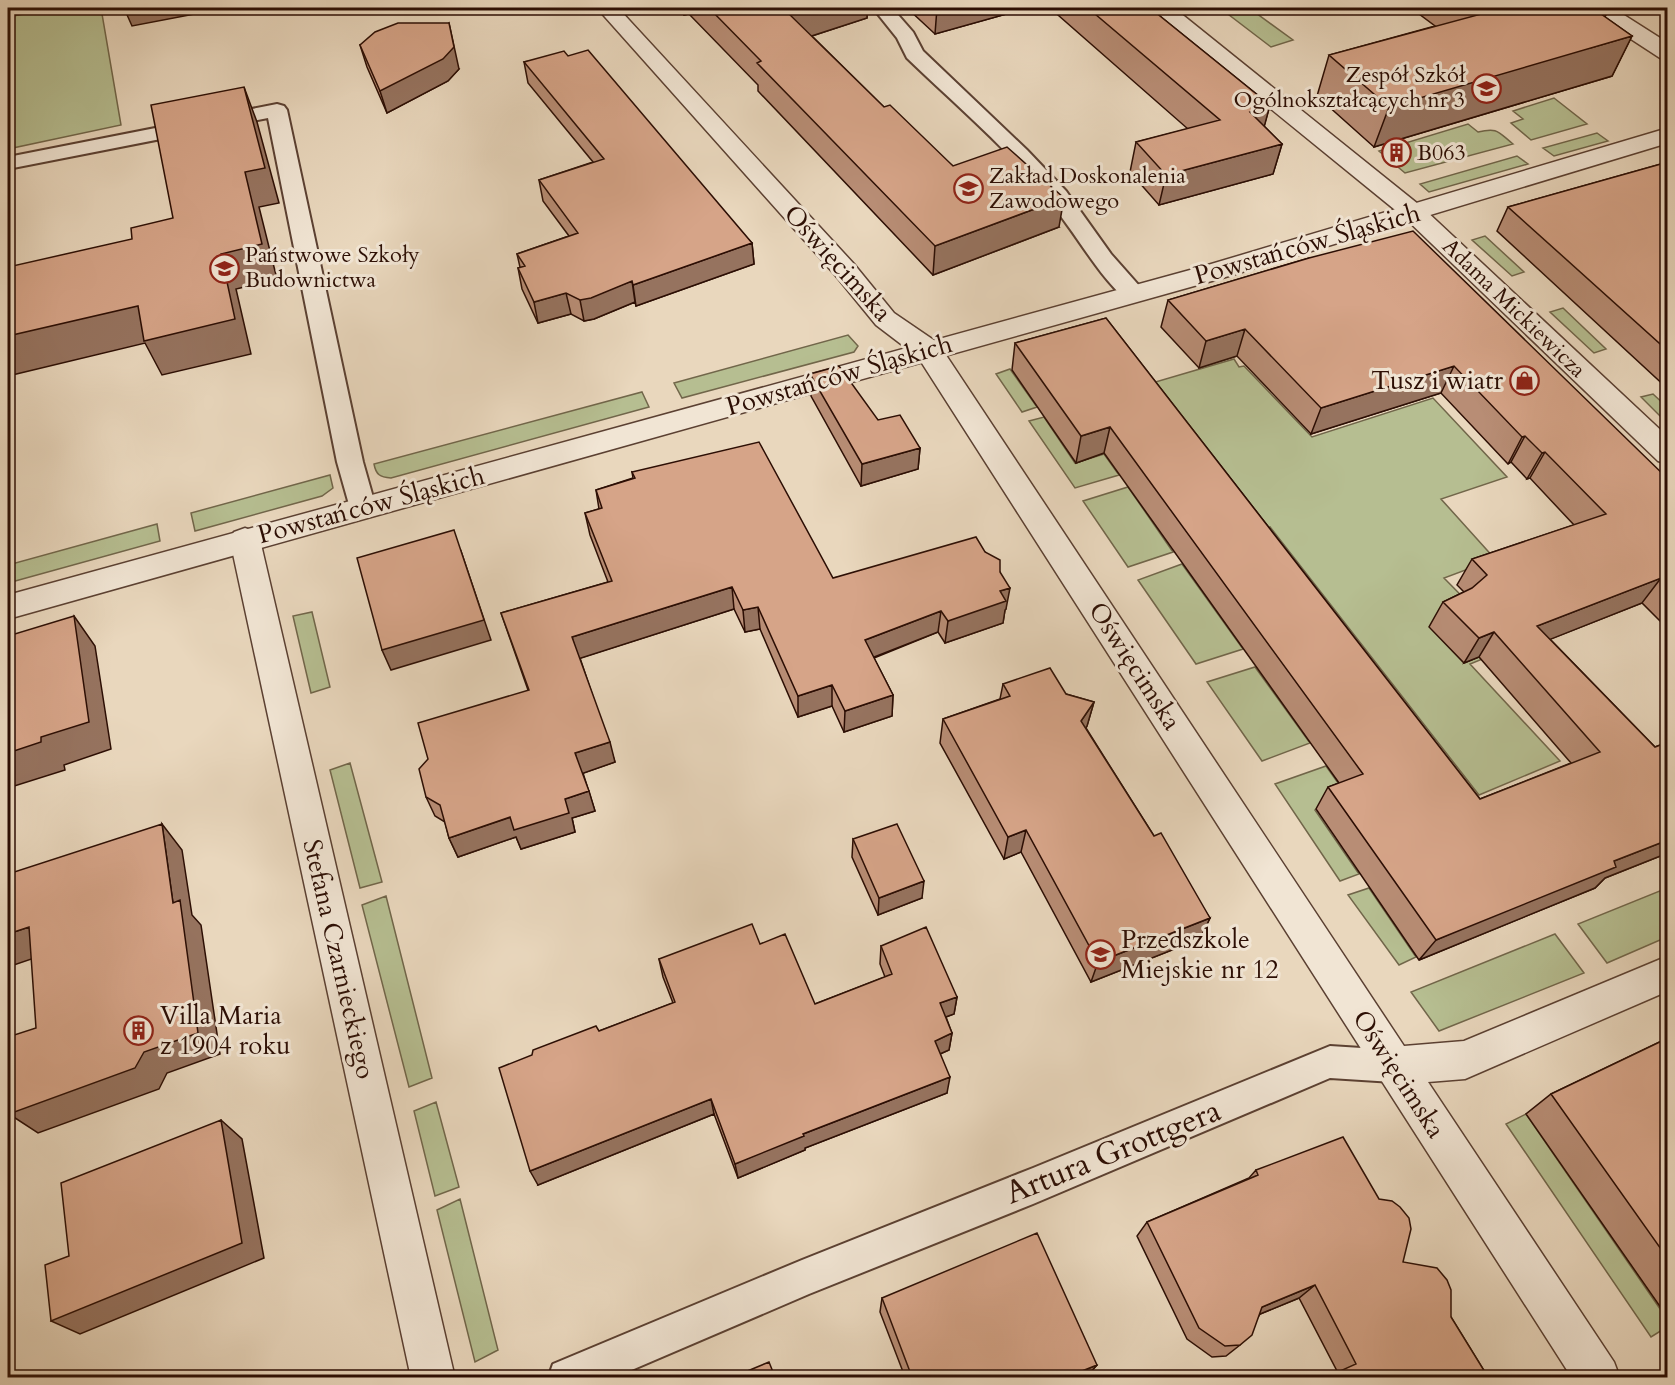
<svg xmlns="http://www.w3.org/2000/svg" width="1675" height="1385" font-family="Cardo,serif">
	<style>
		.green { fill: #b6be91; stroke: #71664a; stroke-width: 1.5 }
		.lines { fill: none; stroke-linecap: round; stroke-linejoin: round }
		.service-casing { stroke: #5b4032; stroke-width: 4 }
		.minor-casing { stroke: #5b4032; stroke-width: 3 }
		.tertiary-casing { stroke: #5b4032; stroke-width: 3 }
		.service { fill: #f1e5d4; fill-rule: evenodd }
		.minor { fill: #f1e5d4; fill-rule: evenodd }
		.tertiary { fill: #f1e5d4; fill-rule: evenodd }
		.wall { fill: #b88d75; stroke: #2c0e04; stroke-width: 1.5 }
		.shaded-wall { fill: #96735f; stroke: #2c0e04; stroke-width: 1.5 }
		.building { fill: #d6a488; stroke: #2c0e04; stroke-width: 1.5 }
		.labels { text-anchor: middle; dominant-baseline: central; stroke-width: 6; stroke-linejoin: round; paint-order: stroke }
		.far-poi-label { font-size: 22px; fill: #2c0e04; stroke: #f1e5d4; text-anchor: start }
		.far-street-label { font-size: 22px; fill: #2c0e04; stroke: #f1e5d4 }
		.street-label { font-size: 26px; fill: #2c0e04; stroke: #f1e5d4 }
		.poi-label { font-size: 26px; fill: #2c0e04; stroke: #f1e5d4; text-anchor: start }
		.near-street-label { font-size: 32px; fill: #2c0e04; stroke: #f1e5d4 }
	</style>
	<rect width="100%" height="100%" fill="#e9d7bd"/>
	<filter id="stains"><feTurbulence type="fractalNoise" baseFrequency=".00333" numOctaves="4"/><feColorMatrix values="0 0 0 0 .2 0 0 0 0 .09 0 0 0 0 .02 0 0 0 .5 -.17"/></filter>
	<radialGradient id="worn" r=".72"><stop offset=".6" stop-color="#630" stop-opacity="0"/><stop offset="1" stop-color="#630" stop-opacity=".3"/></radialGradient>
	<path class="green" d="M56 8H101L121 125 8 149V17Z
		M1220 8H1249L1293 40 1271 47Z
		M1554 98 1587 124 1531 140 1511 123 1523 119 1513 111Z
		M1468 124 1478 132C1498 127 1498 132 1513 144L1405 173 1379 151Z
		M1597 133 1608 141 1554 156 1543 148Z
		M1517 156 1528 164 1429 192 1420 184Z
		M1485 236 1524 272 1512 276 1472 240Z
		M1563 308 1606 349 1594 353 1550 312Z
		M848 335 858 346 854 352 682 398 674 383Z
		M1234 359 1239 367 1244 366 1312 437 1433 398 1507 477 1441 499 1495 559 1444 578 1512 647 1470 664 1560 761 1479 795 1270 527 1248 535 1111 395Z
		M1010 369 1037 407 1022 412 996 374Z
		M642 392 649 407 391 478C380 477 376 475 374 464Z
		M1653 394 1667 407V423L1641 397Z
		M1044 417 1075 463 1104 454 1119 475 1075 488 1029 421Z
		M330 475 333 488 322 496 195 531 191 513Z
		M1128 487 1173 552 1128 567 1083 501Z
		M157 524 160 541 8 583V565Z
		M1182 564 1243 649 1196 664 1138 580Z
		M312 612 330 687 311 693 293 616Z
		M1255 667 1310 743 1262 761 1207 682Z
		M350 763 382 882 360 888 330 770Z
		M1326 766 1348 797 1315 810 1359 874 1340 881 1275 784Z
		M1369 888 1416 957 1399 965 1348 895Z
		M1667 888V937L1607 963 1578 924Z
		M386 896 432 1078 409 1087 362 905Z
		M1555 934 1584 973 1439 1031 1411 992Z
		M436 1102 459 1187 435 1196 414 1111Z
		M1526 1114 1667 1319V1327L1651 1337 1506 1124Z
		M460 1199 498 1350 475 1362 437 1210Z"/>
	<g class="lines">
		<defs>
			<path id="service" d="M873 8H892L913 32 923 51 1027 150 1066 191 1111 254 1142 289 1145 294 1142 299C1136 301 1130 302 1125 298 1105 282 1084 248 1068 226 1024 162 963 112 907 58L897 38Z
				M277 104 284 106 287 110 363 462 376 508 372 515 363 518 354 515 350 508 337 462 268 118 8 169V157Z
				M1330 1046 1393 1050 1405 1054 1410 1066 1405 1078 1393 1082 1330 1078 1033 1204 809 1294 613 1378H548L553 1364 802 1260 1033 1168Z"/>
			<path id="minor" d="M597 8H618L854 264 894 313 938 343 1404 1046 1464 1041 1668 956V991L1465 1079 1428 1082 1614 1362 1620 1378H1572L918 357 876 325 836 276Z
				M1151 8H1174L1423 208 1668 437V464L1658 461 1405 218 1153 13Z
				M1589 8H1613L1668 43V60L1660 58 1591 13Z
				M245 528 256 532 260 540 455 1378H411L230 540 234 532Z"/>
			<path id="tertiary" d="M1668 128V143L1219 279 8 619V595L1201 267Z"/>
		</defs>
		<use href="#service" class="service-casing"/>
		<use href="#minor" class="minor-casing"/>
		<use href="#tertiary" class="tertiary-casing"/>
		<use href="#service" class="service"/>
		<use href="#minor" class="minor"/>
		<use href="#tertiary" class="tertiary"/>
	</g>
	<path class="wall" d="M676 8H867V18L812 36 884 107 953 166 1059 227 933 275 758 91V85L689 14 684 15Z
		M907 8H1028L935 34Z
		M1050 8H1150L1270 105 1264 126 1282 144 1273 174 1159 205 1130 172 1136 142 1188 129Z
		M1411 8H1609L1605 17 1632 36 1612 76 1374 147 1317 96 1329 55 1435 26Z
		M360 45 459 69 448 81 387 113 367 67Z
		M568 56 752 243 754 264 636 306 635 302 594 319 584 321 571 314 538 323 522 289 518 268 520 267 517 254 569 236 543 201 539 180 593 162 528 83 524 62Z
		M1668 162V389L1497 231 1508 207Z
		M1309 258 1668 479V629L1642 603 1550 639 1655 747 1668 742V853L1605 878 1595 888 1419 960 1316 809 1328 787 1339 783 1104 453 1076 463 1012 370 1015 343 1106 318 1480 799 1571 763 1479 657 1464 663 1429 627 1443 602 1464 592 1457 585 1472 559 1574 525 1530 478 1527 479 1511 462 1508 464 1441 393 1311 434 1237 356 1199 368 1161 327 1168 300Z
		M810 374 920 448 918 469 861 486 811 396Z
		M632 472 833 578 985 552 1000 572 1006 609 1005 610 1003 623 945 643 938 632 874 658 893 695 892 716 844 732 832 706 798 717 760 629 745 632 734 609 580 658 615 762 583 773 595 811 572 818 575 832 521 849 516 837 458 857 449 838 445 822 435 816 426 797 528 690 501 613 608 582 590 535 585 513 599 509 596 490 633 478Z
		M1003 684 1066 694 1094 702 1087 726 1086 728 1154 836 1210 918 1200 939 1091 982 1021 852 1004 859 940 743 943 719 1000 699Z
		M853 839 922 898 878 915 852 857Z
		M760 944 815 1004 885 977 880 964 881 946 957 997 954 1014 946 1017 952 1033 949 1050 940 1054 947 1093 805 1148V1150L738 1178 714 1114 538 1185 599 1031 673 1003 663 977 659 959Z
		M1668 1038V1318L1526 1114 1551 1094Z
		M1256 1170 1403 1262 1451 1317 1488 1377H1329L1338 1373 1299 1298 1260 1314 1240 1345 1226 1356 1212 1357 1187 1339 1137 1236 1147 1222 1249 1178Z
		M882 1298 1097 1365 1087 1376 1085 1377H905L880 1312Z"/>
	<path class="shaded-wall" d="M124 8H226L132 26Z
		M683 8H689V14L684 15Z
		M811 8H867V18L790 43 789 14Z
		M937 8H1028L935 34Z
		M1609 8 1590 48 1632 36 1612 76 1374 147 1389 107 1597 11Z
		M449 23 459 69 448 81 387 113 380 91Z
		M244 87 257 122 279 203 259 207 277 279 236 289 251 354 162 375 145 343 8 376V336L221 254 245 172Z
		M1270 105 1262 135 1250 112Z
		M1282 144 1273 174 1159 205 1166 175Z
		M1064 198 1059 227 933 275 935 246Z
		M752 243 754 264 636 306 633 285Z
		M632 281 635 302 594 319 584 321 580 300Z
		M566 293 571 314 538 323 534 302Z
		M1245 329 1237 356 1199 368 1206 341Z
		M1454 366 1441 393 1311 434 1321 408Z
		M1110 427 1104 453 1076 463 1081 436Z
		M1525 436 1511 462 1508 464 1522 437Z
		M920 448 918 469 861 486 862 464Z
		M1545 452 1530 478 1527 479 1542 453Z
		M461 551 491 640 391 670 382 650Z
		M1661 578 1642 603 1521 651 1537 626Z
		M732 587 734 609 578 659 572 637Z
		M1010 588 1006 609 1005 610 1003 623 945 643 948 621 1000 591Z
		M758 607 760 629 745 632 743 610Z
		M941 611 938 632 864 661 865 640Z
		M74 616 95 646 111 749 64 765 65 770 8 788V753L41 737Z
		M1494 632 1479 657 1464 663 1479 638Z
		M832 685V706L798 717V696Z
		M893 695 892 716 844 732 845 711Z
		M1094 702 1087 726 1075 744 1081 721Z
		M610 742 615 762 581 774 575 753Z
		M589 791 595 811 572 818 575 832 521 849 516 837 458 857 449 838Z
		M162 824 182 850 192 915 201 925 220 1054 167 1073 159 1089 38 1133 9 1114 173 903Z
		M1026 830 1021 852 1004 859 1008 837Z
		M1668 840V853L1605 878 1595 888 1419 960 1436 940 1614 861Z
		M924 881 922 898 878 915 879 898Z
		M1210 918 1200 939 1091 982 1098 962Z
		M29 927 55 951 8 967V934Z
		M957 997 954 1014 937 1020 940 1003Z
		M952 1033 949 1050 933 1057 935 1041Z
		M950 1077 947 1093 805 1148V1150L738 1178 735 1164 803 1134Z
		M711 1099 714 1114 538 1185 530 1171Z
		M221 1120 242 1139 264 1258 80 1334 51 1321Z
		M1315 1285 1299 1298 1248 1319 1262 1307Z
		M1097 1365 1087 1376 1085 1377H1067Z"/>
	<path class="building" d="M709 8H811L789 14 884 107 890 105 953 166 1007 147 1064 198 935 246 757 63 761 61Z
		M1088 8H1150L1270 105 1250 112 1282 144 1166 175 1136 142 1220 120Z
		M1478 8H1609L1597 11 1632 36 1389 107 1329 55 1485 13Z
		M398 23H449L454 47 443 59 380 91 360 45 375 32Z
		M588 50 752 243 633 285 632 281 591 298 580 300 566 293 534 302 518 268 525 266 517 254 578 233 539 180 604 159 524 62 564 51 568 56Z
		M244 87 265 168 245 172 262 244 221 254 235 319 144 341 138 306 8 336V267L132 239 131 228 173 218 151 105Z
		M1668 162V351L1508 207Z
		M1413 231 1668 479V584L1661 578 1537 626 1655 747 1668 742V840L1614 861 1616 867 1436 940 1328 787 1363 774 1110 427 1081 436 1015 343 1106 318 1480 799 1600 752 1494 632 1479 638 1443 602 1472 588 1487 575 1472 559 1606 514 1545 452 1542 453 1525 436 1522 437 1454 366 1321 408 1245 329 1206 341 1168 300 1309 258Z
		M839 366 878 420 900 415 920 448 862 464 810 374Z
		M759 442 833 578 976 537 985 552 1000 560V572L1010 588 1000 591 1006 601 948 621 941 611 865 640 893 695 845 711 832 685 798 696 758 607 743 610 732 587 572 637 610 742 575 753 589 791 565 799 569 813 514 830 510 817 449 838 440 805 426 797 419 769 428 759 418 723 529 690 501 613 612 581 585 513 602 508 596 490 635 478 632 472Z
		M454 530 484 620 382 650 357 558Z
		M74 616 89 722 41 737V742L8 753V636Z
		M1050 668 1066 694 1094 702 1081 721 1154 836 1161 833 1210 918 1098 962 1026 830 1008 837 943 719 1010 696 1003 684Z
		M162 824 173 903 180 900 198 1033 144 1052 135 1068 9 1114 8 1088V1037L36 1028 29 927 8 934V874Z
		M897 824 924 881 879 898 853 839Z
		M752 924 760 944 785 934 815 1004 892 974 881 946 926 927 957 997 940 1003 952 1033 935 1041 950 1077 803 1134 804 1136 735 1164 711 1099 530 1171 499 1068 532 1055 533 1050 596 1026 599 1031 675 1002 659 959Z
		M1668 1038V1259L1551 1094Z
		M221 1120 242 1243 51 1321 45 1265 69 1256 61 1183Z
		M1343 1137 1379 1199 1392 1201 1400 1207 1409 1218 1411 1229 1403 1262 1437 1268 1447 1280 1451 1290V1317L1488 1377H1343L1340 1371 1356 1364 1315 1285 1262 1307 1252 1335 1240 1345 1225 1346 1199 1328 1147 1222 1258 1175 1256 1170Z
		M1037 1233 1097 1365 1067 1377H912L882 1298Z
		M769 1362 775 1377H733Z"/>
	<defs>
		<symbol id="school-ring" viewBox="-11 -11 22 22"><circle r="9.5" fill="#f1e5d4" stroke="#8f2418" stroke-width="1.5"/><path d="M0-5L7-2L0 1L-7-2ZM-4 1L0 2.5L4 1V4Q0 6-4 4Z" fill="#8f2418"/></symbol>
		<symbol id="building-ring" viewBox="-11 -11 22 22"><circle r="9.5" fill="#f1e5d4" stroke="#8f2418" stroke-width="1.5"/><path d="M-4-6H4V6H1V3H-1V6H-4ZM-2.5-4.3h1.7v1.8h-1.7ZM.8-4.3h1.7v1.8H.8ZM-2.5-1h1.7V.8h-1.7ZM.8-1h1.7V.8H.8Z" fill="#8f2418"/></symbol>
		<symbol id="shop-ring" viewBox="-11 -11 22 22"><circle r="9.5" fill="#f1e5d4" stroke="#8f2418" stroke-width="1.5"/><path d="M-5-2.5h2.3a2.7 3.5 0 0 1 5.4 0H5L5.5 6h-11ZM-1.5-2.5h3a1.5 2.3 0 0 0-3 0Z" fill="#8f2418"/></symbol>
	</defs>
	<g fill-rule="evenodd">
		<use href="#school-ring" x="1470" y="72" width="33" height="33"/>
		<use href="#building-ring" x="1380" y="136" width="33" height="33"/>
		<use href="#school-ring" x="952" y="172" width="33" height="33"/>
		<use href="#school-ring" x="208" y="252" width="33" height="33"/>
		<use href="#shop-ring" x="1508" y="364" width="33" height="33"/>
		<use href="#school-ring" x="1084" y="938" width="33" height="33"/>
		<use href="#building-ring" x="122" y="1014" width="33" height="33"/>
	</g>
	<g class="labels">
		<g class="far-poi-label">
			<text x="1465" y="75" text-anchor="end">Zespół Szkół<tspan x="1465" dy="25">Ogólnokształcących nr 3</tspan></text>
			<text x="1417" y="153">B063</text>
			<text x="989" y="176">Zakład Doskonalenia<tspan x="989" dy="25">Zawodowego</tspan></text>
			<text x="245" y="255">Państwowe Szkoły<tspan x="245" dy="25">Budownictwa</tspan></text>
		</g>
		<g class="far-street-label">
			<text transform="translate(1514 308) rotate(44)">Adama Mickiewicza</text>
		</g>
		<g class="street-label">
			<text transform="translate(1307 244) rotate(-16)">Powstańców Śląskich</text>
			<text transform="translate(838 263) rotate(48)">Oświęcimska</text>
			<text transform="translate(839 375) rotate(-16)">Powstańców Śląskich</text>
			<text transform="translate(371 505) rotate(-15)">Powstańców Śląskich</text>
			<text transform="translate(1135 666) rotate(57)">Oświęcimska</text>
			<text transform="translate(339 959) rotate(77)">Stefana Czarnieckiego</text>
			<text transform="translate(1399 1074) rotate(57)">Oświęcimska</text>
		</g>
		<g class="poi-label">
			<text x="1503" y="380" text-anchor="end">Tusz i wiatr</text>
			<text x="1121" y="939">Przedszkole<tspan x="1121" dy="30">Miejskie nr 12</tspan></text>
			<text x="160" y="1015">Villa Maria<tspan x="160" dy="30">z 1904 roku</tspan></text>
		</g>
		<g class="near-street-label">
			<text transform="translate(1113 1152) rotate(-22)">Artura Grottgera</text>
		</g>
	</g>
	<rect width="1675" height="1385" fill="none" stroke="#e9d7bd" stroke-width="30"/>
	<rect x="9" y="9" width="1657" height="1367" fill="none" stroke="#2c0e04" stroke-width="3"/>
	<rect x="15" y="15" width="1645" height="1355" fill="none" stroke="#2c0e04" stroke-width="1.5"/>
	<rect width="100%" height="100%" filter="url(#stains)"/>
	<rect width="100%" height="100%" fill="url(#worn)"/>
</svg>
